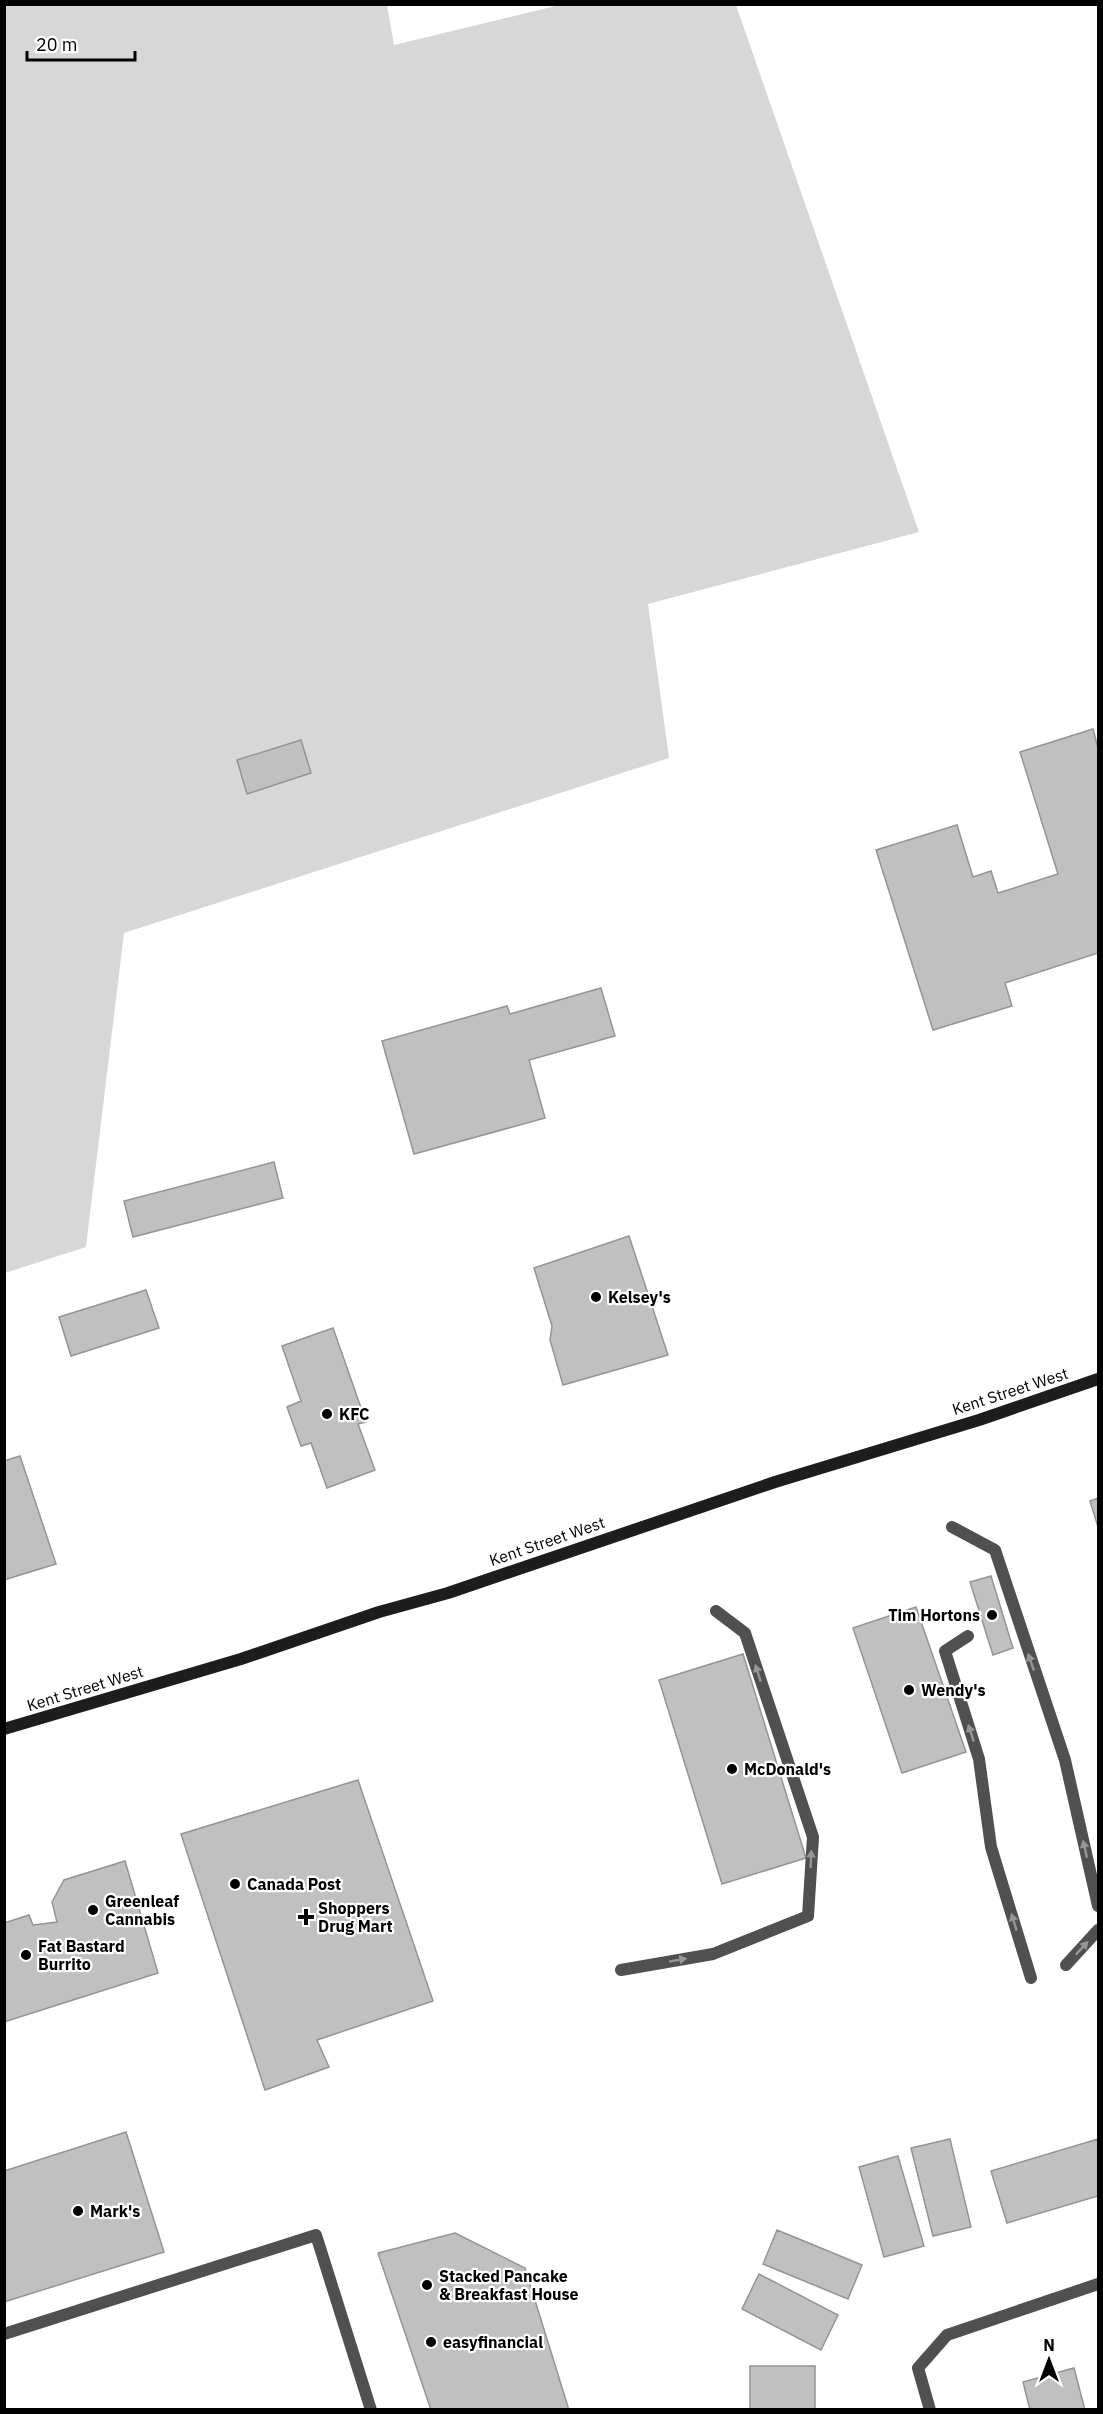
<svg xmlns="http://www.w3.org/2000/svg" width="1103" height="2414" font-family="'IBM Plex Sans',sans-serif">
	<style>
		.green { fill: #d7d7d7 }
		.building { fill: #c0c0c0; stroke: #949494; stroke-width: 1.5 }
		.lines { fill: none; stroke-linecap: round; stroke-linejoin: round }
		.lane { stroke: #505050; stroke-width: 12 }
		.street { stroke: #505050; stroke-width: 12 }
		.secondary { stroke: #1d1d1d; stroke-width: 12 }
		.oneway { fill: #969696 }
		.poi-dot { fill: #000; stroke: #fff; stroke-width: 2 }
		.labels { text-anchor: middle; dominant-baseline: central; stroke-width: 4.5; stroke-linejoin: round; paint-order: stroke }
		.poi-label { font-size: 16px; font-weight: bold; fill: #000; stroke: #fff; text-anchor: start }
		.street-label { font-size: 16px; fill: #000; stroke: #fff }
	</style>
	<rect width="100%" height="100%" fill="#fff"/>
	<path class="green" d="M4 5H387L394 45 560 5H736L919 532 648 604 669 758 124 933 86 1247 5 1273Z"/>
	<path class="building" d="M1093 729 1098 748V953L1005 983 1012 1006 933 1030 876 850 957 825 973 877 991 871 998 893 1058 874 1020 752Z
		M301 740 311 773 247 794 237 760Z
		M601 988 615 1036 529 1060 545 1118 414 1154 382 1041 507 1006 510 1014Z
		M274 1162 283 1198 133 1237 124 1201Z
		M629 1236 668 1355 563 1385 550 1340 552 1326 534 1268Z
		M146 1290 159 1328 71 1356 59 1317Z
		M333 1328 366 1422 358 1424 375 1470 327 1488 311 1443 301 1446 287 1407 301 1401 282 1346Z
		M20 1456 56 1564 4 1580V1461Z
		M1098 1498V1527L1090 1501Z
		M991 1576 1013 1648 993 1655 970 1582Z
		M916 1607 966 1752 902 1773 853 1628Z
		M743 1654 806 1858 722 1884 659 1680Z
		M358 1780 433 2001 317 2040 329 2067 265 2090 181 1834Z
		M125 1861 158 1973 4 2022V1923L29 1915 33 1925 57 1922 52 1902 64 1880Z
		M126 2132 164 2252 4 2302V2171Z
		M950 2139 971 2227 933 2236 911 2148Z
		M1098 2139V2196L1007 2223 991 2171Z
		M898 2156 924 2246 884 2257 859 2167Z
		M777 2230 862 2265 848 2299 763 2264Z
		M455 2233 525 2268 569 2410H431L378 2253Z
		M759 2274 838 2315 821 2350 742 2309Z
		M750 2366H815V2410H750Z
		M1074 2368 1085 2410H1030L1023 2382Z"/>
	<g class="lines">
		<path class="lane" d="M952 1527 995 1550 1065 1760 1098 1906
			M968 1636 945 1651 979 1759 991 1847 1031 1978
			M1066 1965 1098 1930
			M621 1970 713 1954 808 1916 813 1837 745 1633 716 1611
			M4 2334 316 2235 371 2410"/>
		<path class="street" d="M930 2410 918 2368 947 2335 1098 2284"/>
		<path class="secondary" d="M4 1729 241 1659 379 1612 448 1593 775 1482 979 1420 1098 1379"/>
	</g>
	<defs><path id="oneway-solid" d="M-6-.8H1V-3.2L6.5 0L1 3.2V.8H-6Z" transform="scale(1.5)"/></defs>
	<g class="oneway">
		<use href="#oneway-solid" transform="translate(1031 1662) rotate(-109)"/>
		<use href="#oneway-solid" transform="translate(758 1673) rotate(-108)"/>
		<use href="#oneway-solid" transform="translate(971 1733) rotate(-108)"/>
		<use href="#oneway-solid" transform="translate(1085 1849) rotate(-103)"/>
		<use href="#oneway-solid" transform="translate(811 1859) rotate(-87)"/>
		<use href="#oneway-solid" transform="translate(1014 1922) rotate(-107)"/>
		<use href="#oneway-solid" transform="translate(1082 1948) rotate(-47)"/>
		<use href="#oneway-solid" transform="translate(678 1960) rotate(-10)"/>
	</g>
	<g class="poi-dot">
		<circle cx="596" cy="1297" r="6"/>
		<circle cx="327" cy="1414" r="6"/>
		<circle cx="992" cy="1615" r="6"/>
		<circle cx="909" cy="1690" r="6"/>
		<circle cx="732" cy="1769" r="6"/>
		<circle cx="235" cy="1884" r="6"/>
		<circle cx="93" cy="1910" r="6"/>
		<path d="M303 1908h6v6h6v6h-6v6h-6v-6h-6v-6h6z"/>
		<circle cx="26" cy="1955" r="6"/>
		<circle cx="78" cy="2211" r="6"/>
		<circle cx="427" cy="2285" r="6"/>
		<circle cx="431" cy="2342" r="6"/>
	</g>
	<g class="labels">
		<g class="poi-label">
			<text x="608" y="1297">Kelsey's</text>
			<text x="339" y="1414">KFC</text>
			<text x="980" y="1615" text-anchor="end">Tim Hortons</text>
			<text x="921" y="1690">Wendy's</text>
			<text x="744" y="1769">McDonald's</text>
			<text x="247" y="1884">Canada Post</text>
			<text x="105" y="1901">Greenleaf<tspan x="105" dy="18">Cannabis</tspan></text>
			<text x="318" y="1908">Shoppers<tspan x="318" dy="18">Drug Mart</tspan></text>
			<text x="38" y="1946">Fat Bastard<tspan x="38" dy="18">Burrito</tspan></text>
			<text x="90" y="2211">Mark's</text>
			<text x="439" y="2276">Stacked Pancake<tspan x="439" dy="18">&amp; Breakfast House</tspan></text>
			<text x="443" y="2342">easyfinancial</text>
		</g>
		<g class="street-label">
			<text transform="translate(1010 1391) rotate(-18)">Kent Street West</text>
			<text transform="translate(547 1541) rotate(-19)">Kent Street West</text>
			<text transform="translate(85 1688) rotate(-17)">Kent Street West</text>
		</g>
	</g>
	<rect width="1103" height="2414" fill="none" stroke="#000000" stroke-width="12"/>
	<g transform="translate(1049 2360)" stroke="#ffffff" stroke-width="4.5" paint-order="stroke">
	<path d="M0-4.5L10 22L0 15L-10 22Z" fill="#000000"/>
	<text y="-9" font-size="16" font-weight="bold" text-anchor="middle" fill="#000000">N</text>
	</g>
	<path d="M27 51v9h108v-9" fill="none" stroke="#000000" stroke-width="3"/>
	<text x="36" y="51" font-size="18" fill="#000000" stroke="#ffffff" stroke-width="4.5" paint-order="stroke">20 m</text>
</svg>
